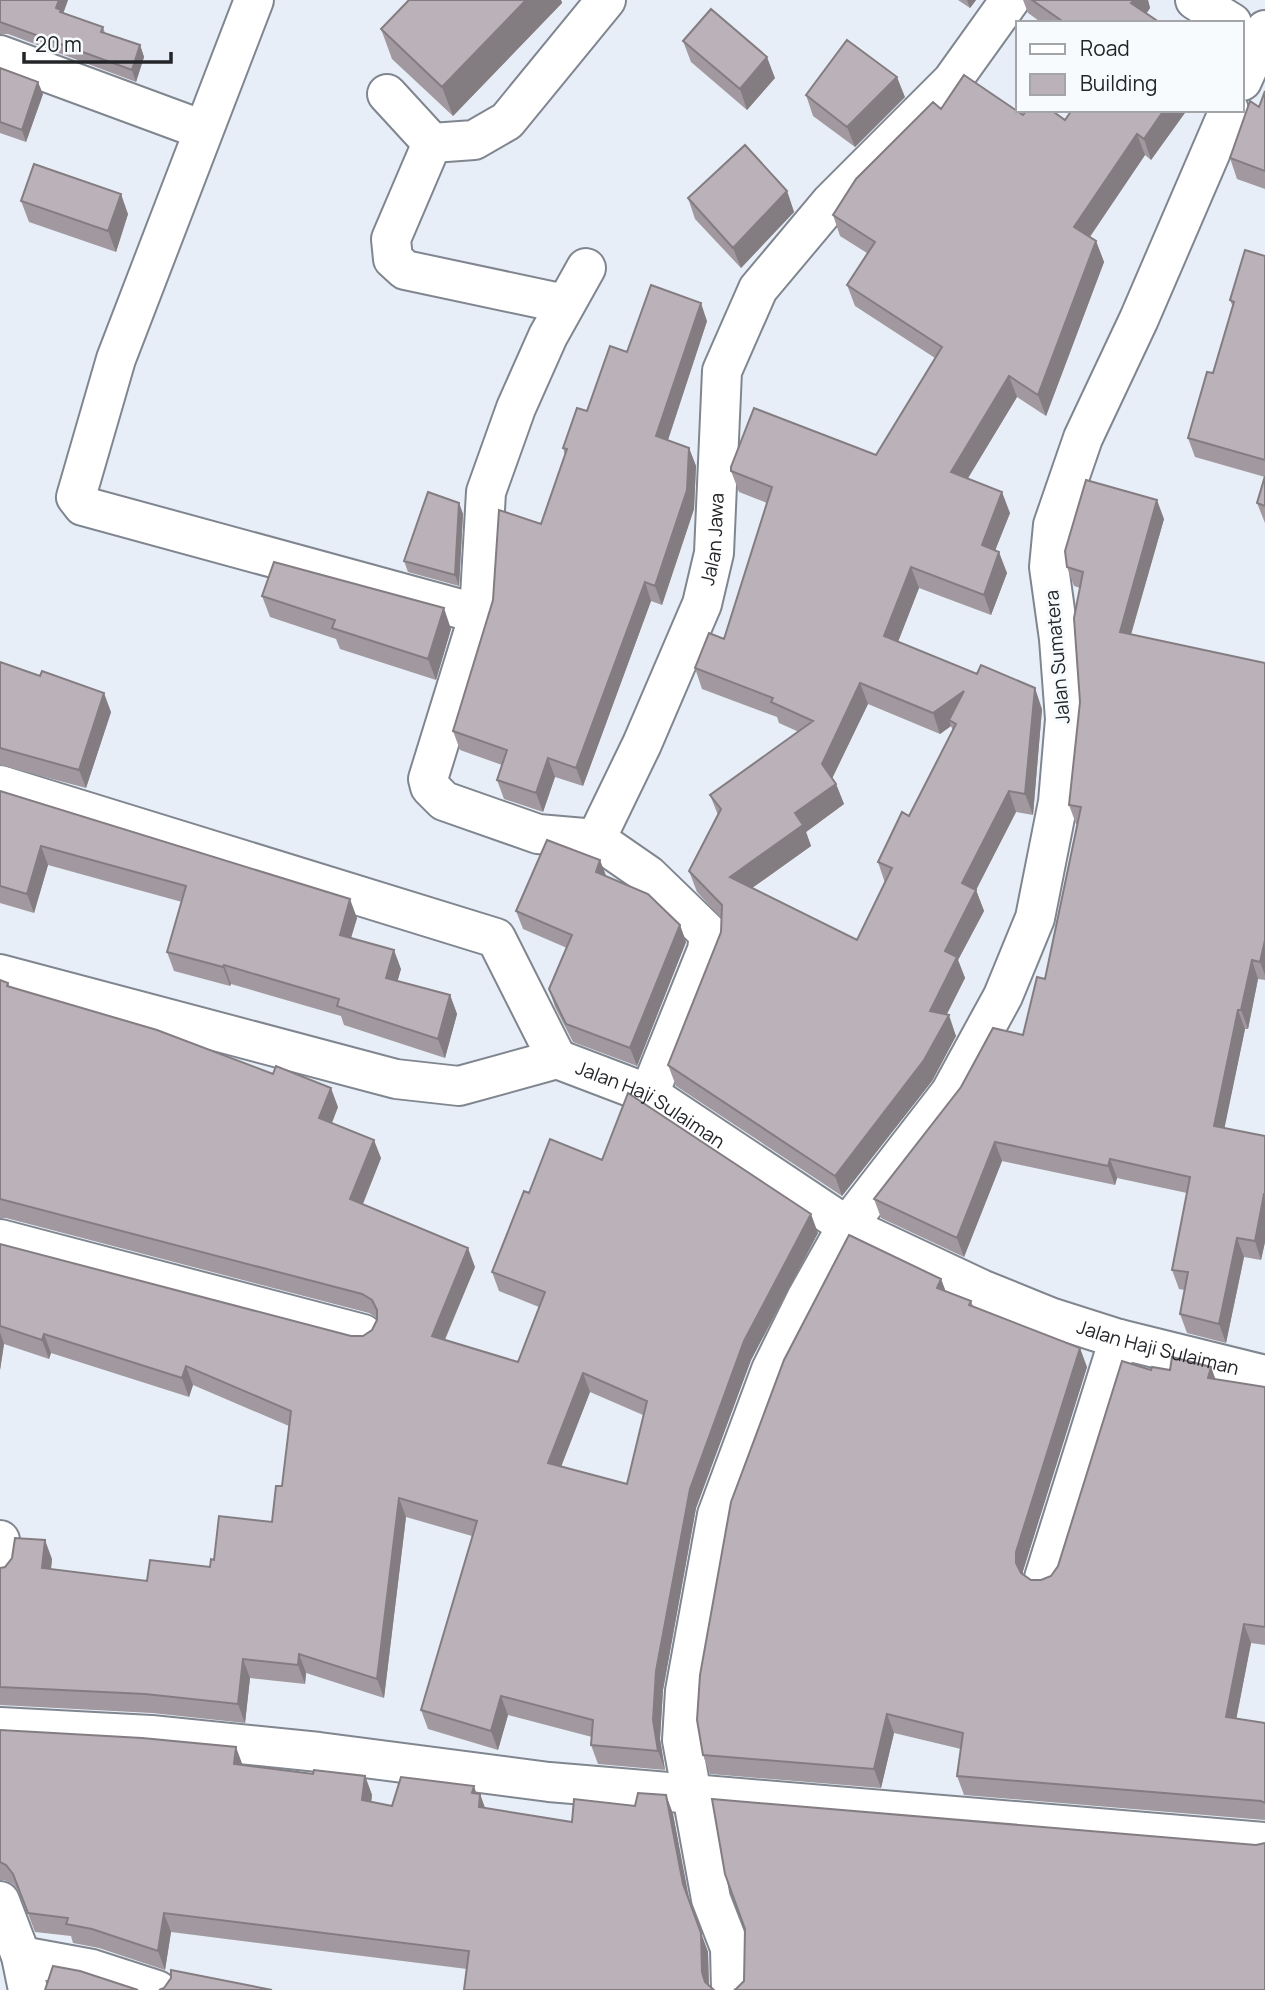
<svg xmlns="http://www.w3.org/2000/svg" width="1265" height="1990" font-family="Manrope,sans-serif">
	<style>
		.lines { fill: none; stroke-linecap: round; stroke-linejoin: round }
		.street-casing { stroke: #80868f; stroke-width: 42 }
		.street { stroke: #fff; stroke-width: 38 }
		.wall { fill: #a1999f; fill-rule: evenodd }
		.shaded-wall { fill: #837d82 }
		.building { fill: #bbb2b9; stroke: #837d82; stroke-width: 2; fill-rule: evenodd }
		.labels { text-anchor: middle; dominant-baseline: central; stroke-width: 6; stroke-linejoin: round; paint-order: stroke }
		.street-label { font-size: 19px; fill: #232529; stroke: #f8fbfe }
	</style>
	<rect width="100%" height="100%" fill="#e7eef7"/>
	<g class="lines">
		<defs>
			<g id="street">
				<path d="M254 0 116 359 76 497 83 506 479 614"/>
				<path d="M1195 0 1232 23"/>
				<path d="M0 55 203 130"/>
				<path d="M1242 81 1265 30"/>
				<path d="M387 94 432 143 391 239 393 259 405 270 565 304"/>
				<path d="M432 143 474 140 507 121 606 0"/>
				<path d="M586 268 548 336 516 408 486 492 479 614 428 779 430 787 444 801 538 834 596 839 648 875 709 934 707 950 649 1094"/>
				<path d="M0 785 496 938 557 1059"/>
				<path id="s1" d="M596 839 642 744 702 604 714 553 722 371 758 289 831 202 952 81 1010 0"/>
				<path id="s2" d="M0 974 396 1079 459 1086 557 1059 649 1094 847 1226 981 1289 1050 1317 1119 1339 1265 1375"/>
				<path d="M0 1239 363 1334"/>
				<path d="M0 1540V1567"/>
				<path d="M1044 1578 1119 1339"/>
				<path d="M0 1727 151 1735 319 1752 549 1782 1265 1842"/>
				<path d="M0 1901 21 1956 28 1990"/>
				<path d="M21 1956 92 1969 157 1990"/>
				<path d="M731 1990 730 1948 711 1899 682 1740 685 1691 717 1515 771 1370 807 1297 847 1226 950 1093 1003 996 1035 918 1058 802 1065 719 1059 639 1049 567 1053 525 1083 438 1139 319 1229 110"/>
			</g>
		</defs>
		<use href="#street" class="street-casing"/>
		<use href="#street" class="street"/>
	</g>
	<path class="wall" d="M0 0H68L63 13 103 27 105 33 140 45 144 57 136 82 8 34H0Z
		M409 0H561L562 3 453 116 392 59 381 29Z
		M958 0H976L970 8Z
		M1023 0H1148L1150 8 1146 14 1159 23H1042L1028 13Z
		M683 41 775 78 747 110 691 62Z
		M0 68 43 94 26 142 0 133Z
		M1265 91V189L1237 179 1230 158 1259 107Z
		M806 95 905 97 855 147 813 116Z
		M941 109 1065 120 1072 110H1187L1151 160 1145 155 1090 237 1096 241 1104 262 1046 416 1017 397 968 478 1010 513 995 550 1007 573 991 615 919 588 898 642 1042 709 1033 815 1016 812 976 890 984 911 958 960 965 978 946 1015 956 1036 932 1081 842 1196 676 1086 668 1065 721 932V918L697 892 689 871 718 815 710 795 799 732 779 723 777 717 702 689 695 668 724 639 767 503 739 492 731 471 876 455 935 358 855 306 847 285 867 253 840 236 833 215ZM868 704 940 734 951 726 953 731 909 816 878 862 885 883 857 940 752 888 811 846 806 832 844 804 836 784 832 778Z
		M787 191 794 212 741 268 695 219 688 198Z
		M21 201 128 214 116 252 29 222Z
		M1265 256V523L1257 503 1265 477 1195 457 1188 438 1213 373 1233 307 1230 300Z
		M707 321 668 440 689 448 696 466 694 509 662 605 651 601 583 786 555 777 543 812 504 799 497 780 502 765 460 750 453 731 541 524 565 455 563 448 627 352Z
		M459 503 463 514 459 586 408 572 404 561Z
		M1164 519 1131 635 1265 663V980L1258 979 1248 1029H1245L1224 1128 1265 1136V1242L1261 1260 1244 1257 1226 1343 1187 1333 1180 1314 1185 1290 1179 1289 1172 1270 1187 1193 1117 1178 1115 1185 1002 1161 964 1257 881 1218 874 1199 1023 1035 1045 979 1077 824H1076L1069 805 1080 702V588L1074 586 1067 567Z
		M262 596 451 629 436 680 340 649 336 639 270 617Z
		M0 662 111 712 86 788 0 765Z
		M0 791 357 918 351 938 401 969 397 981 450 995 457 1014 445 1058 344 1025 341 1016 231 984 230 986 174 971 167 952 182 902 48 865 34 913 0 903Z
		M606 876 680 925 686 942 637 1066 573 1042 555 1007 549 989 567 948 523 929 516 911Z
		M0 980 8 983 10 987 338 1107 332 1123 381 1158 363 1204 475 1267 445 1340 518 1362 539 1307 499 1291 492 1272 529 1193 602 1160 818 1233 751 1360 696 1508 663 1690 660 1739 665 1770 598 1764 591 1745 592 1737 508 1715 498 1750 428 1729 421 1710 472 1536 406 1517 384 1698 306 1673 305 1684 250 1678 245 1723 152 1713 0 1705V1568L52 1559 51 1569 147 1581 210 1567 214 1560 272 1522 282 1486 289 1426 193 1385 189 1397 51 1353 49 1359 4 1344 0 1370V1244L351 1336H363L372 1330 377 1320V1318L369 1313 6 1218H0ZM590 1392 643 1415 627 1484 561 1467Z
		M941 1279 946 1292 971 1301 973 1306 1087 1367 1023 1571V1575L1031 1580H1041L1051 1576 1058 1566 1151 1370H1170L1211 1367 1215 1379 1265 1387V1645L1251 1643 1236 1719 1265 1723V1820L964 1795 957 1776 961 1749 894 1733 881 1788 710 1774 703 1755Z
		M0 1730 243 1765 313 1774 365 1776 372 1795 371 1802 392 1806 477 1793 485 1808 572 1822 635 1806 666 1795 673 1814 689 1902 708 1952 709 1986 467 1969 171 1932 165 1970 99 1948 73 1943 71 1936 35 1932 20 1893 13 1884 4 1880H0Z"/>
	<path class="shaded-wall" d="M59 0H68L63 14 56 8Z
		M526 0H561L562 3 453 116 442 87Z
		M967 0H976L970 8Z
		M1134 0H1148L1150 8 1140 23 1131 3Z
		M140 45 144 57 136 82 132 70Z
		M767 57 775 78 747 110 740 89Z
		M897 77 905 97 855 147 847 127Z
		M38 82 43 94 26 142 22 130Z
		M1164 110H1187L1151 160 1144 139Z
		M1137 134 1145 155 1082 248 1074 227Z
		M787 191 794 212 741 268 733 248Z
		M121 194 128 214 116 252 108 231Z
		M1096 241 1104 262 1046 416 1038 395Z
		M701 303 707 321 663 455 656 436Z
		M1009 376 1017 397 959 493 951 472Z
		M689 448 696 466 694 509 662 605 655 586Z
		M1002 492 1010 513 989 566 982 545Z
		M1157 500 1164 519 1126 651 1120 632Z
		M459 503 463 514 459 586 455 575Z
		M999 552 1007 573 991 615 984 595Z
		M911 567 919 588 892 657 884 636Z
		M645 582 651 601 583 786 576 768Z
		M444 608 451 629 436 680 428 659Z
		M860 683 868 704 829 785 822 764Z
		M1035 688 1042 709 1033 815 1025 794Z
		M964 691 949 720 951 726 940 734 933 713Z
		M104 693 111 712 86 788 79 770Z
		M548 758 555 777 543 812 536 793Z
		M836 784 844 804 806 832 811 846 738 898 730 877 795 813Z
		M1009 791 1016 812 976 890 984 911 958 960 965 978 938 1032 930 1011 962 883Z
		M41 846 48 865 34 913 27 894Z
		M600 860 607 878 596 872Z
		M350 899 357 918 346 954 340 935Z
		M680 925 686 942 637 1066 630 1048Z
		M1265 940V975L1260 962Z
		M394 950 401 969 393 997 386 978Z
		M1252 960 1258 979 1248 1029 1241 1010Z
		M224 965 231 984 230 986 223 967Z
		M450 995 457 1014 445 1058 438 1039Z
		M1238 1010 1245 1029 1221 1145 1214 1126Z
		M949 1015 956 1036 932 1081 842 1196 835 1176Z
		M331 1088 338 1107 326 1137 319 1118Z
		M374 1140 381 1158 357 1218 350 1199Z
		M995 1142 1002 1161 964 1257 957 1238Z
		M1110 1159 1117 1178 1115 1185 1108 1166Z
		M1264 1194 1265 1197V1242L1261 1260 1255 1241Z
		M811 1214 818 1233 751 1360 696 1508 663 1690 660 1739 665 1770 658 1751 653 1720 656 1671 690 1489 744 1341Z
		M1237 1238 1244 1257 1226 1343 1219 1324Z
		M468 1248 475 1267 438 1355 432 1336Z
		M941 1279 948 1298 937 1288Z
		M0 1332 4 1344 0 1370Z
		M44 1334 51 1353 49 1359 42 1340Z
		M1080 1348 1087 1367 1023 1571V1582L1016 1563V1552Z
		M186 1366 193 1385 189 1397 182 1378Z
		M1211 1367 1218 1386 1208 1378Z
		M583 1373 590 1392 555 1482 548 1463Z
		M399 1498 406 1517 384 1698 377 1679Z
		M45 1540 52 1559 49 1587 42 1568Z
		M1244 1624 1251 1643 1233 1736 1226 1717Z
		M299 1654 306 1673 305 1684 298 1665Z
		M243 1659 250 1678 245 1723 238 1704Z
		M501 1696 508 1715 498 1750 491 1731Z
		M887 1714 894 1733 881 1788 874 1769Z
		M236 1747 243 1766 234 1764Z
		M365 1776 372 1795 369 1819 362 1800Z
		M474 1786 479 1801 480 1794 487 1813 486 1825 472 1793Z
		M666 1795 673 1814 690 1903 683 1884Z
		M164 1913 171 1932 165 1970 158 1951Z
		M701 1933 708 1952 709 1990H708L702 1972Z"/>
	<path class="building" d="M0 0H59L56 8 61 10 60 12 103 27 101 32 140 45 132 70 0 22Z
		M409 0H526L442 87 381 29Z
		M1032 0H1134L1131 3 1159 22 1065 23Z
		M711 9 767 57 740 89 683 41Z
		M847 40 897 77 847 127 806 95Z
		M0 68 38 82 22 130 0 122Z
		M964 75 1023 115 1027 110H1051L1065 120 1072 110H1164L1144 139 1137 134 1074 227 1096 241 1038 395 1009 376 951 472 1002 492 982 545 999 552 984 595 911 567 884 636 977 674 981 665 1035 688 1025 794 1009 791 962 883 976 890 945 951 957 957 930 1011 949 1015 924 1060 835 1176 668 1065 721 932 722 905 689 871 721 809 710 795 813 721 771 702 773 698 695 668 709 633 724 639 772 487 731 471V467L754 408 876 455 942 347 847 285 875 242 833 215 856 179 933 102 941 109ZM860 683 933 713 964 691 949 720 956 724 909 816 902 812 878 862 892 868 857 940 730 877 803 825 795 813 836 784 822 764Z
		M1265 91V171L1230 158 1250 101 1259 107Z
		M745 145 787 191 733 248 688 198Z
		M34 164 121 194 108 231 21 201Z
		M1245 250 1265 256V460L1188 438 1207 372 1213 373 1234 302 1230 300Z
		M651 285 701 303 656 436 689 448 687 490 655 586 645 582 576 768 548 758 536 793 497 780 507 750 453 731 493 600 499 510 541 524 567 449 563 448 577 408 587 411 610 346 627 352Z
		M1265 476V506L1257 503Z
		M1086 480 1157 500 1120 632 1265 663V940L1260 962 1252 960 1241 1010H1238L1214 1126 1265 1136V1194H1264L1255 1241 1237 1238 1219 1324 1180 1314 1188 1272 1172 1270 1190 1177 1110 1159 1108 1166 995 1142 957 1238 874 1199 961 1087 993 1028 1023 1035 1037 977 1045 979 1081 807 1069 805 1080 702 1074 618 1083 572 1067 567 1065 551Z
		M428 492 459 503 455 575 404 561Z
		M274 562 444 608 428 659 332 628 335 620 262 596Z
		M0 662 40 676 42 671 104 693 79 770 0 748Z
		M0 791 350 899 340 935 394 950 386 978 450 995 438 1039 337 1006 339 999 224 965 223 967 167 952 186 886 41 846 27 894 0 886Z
		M547 840 600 860 596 872 648 894 680 925 630 1048 566 1024 549 989 572 935 516 911Z
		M0 980 8 983 7 986 157 1030 273 1074 276 1066 331 1088 319 1118 374 1140 350 1199 468 1248 432 1336 518 1362 545 1292 492 1272 524 1191 529 1193 550 1139 602 1160 628 1093 811 1214 744 1341 690 1489 656 1671 653 1720 658 1751 591 1745 593 1720 501 1696 491 1731 421 1710 477 1521 399 1498 377 1679 299 1654 298 1665 243 1659 238 1704 145 1694 0 1687V1568L5 1567 12 1558 15 1538 45 1540 42 1568 147 1581 150 1560 210 1567 211 1559 214 1560 219 1516 272 1522 276 1486H282L291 1411 186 1366 182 1378 44 1334 42 1340 0 1326V1244L351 1336H363L372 1330 377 1320V1310L372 1300 362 1294 0 1199ZM583 1373 647 1401 627 1484 548 1463Z
		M849 1235 941 1279 937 1288 971 1301 969 1305 1080 1348 1016 1552V1563L1021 1573 1031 1580H1041L1051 1576 1058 1566 1122 1361 1151 1370 1152 1367 1170 1370 1172 1357 1211 1367 1208 1378 1265 1387V1627L1244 1624 1226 1717 1265 1723V1803L1261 1801 957 1776 963 1733 887 1714 874 1769 703 1755 697 1720 700 1675 731 1502 784 1360Z
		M0 1730 142 1738 236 1747 234 1764 313 1774 314 1770 365 1776 362 1800 392 1806 401 1777 474 1786 472 1793 480 1794 479 1807 572 1822 574 1799 635 1806 638 1793 666 1795 683 1884 701 1933 702 1972 705 1982 714 1990H464L469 1951 164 1913 158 1951 92 1929 66 1924 68 1918 28 1913 13 1874 6 1865 0 1862Z
		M712 1799 1256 1845 1265 1843V1990H734L736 1989 744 1981 745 1929 725 1874Z
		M53 1966 80 1971 138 1990H45Z
		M171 1970 272 1990H159L164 1988 171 1978Z"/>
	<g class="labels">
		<g class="street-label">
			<text stroke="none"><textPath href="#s1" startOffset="324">Jalan Jawa</textPath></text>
			<text transform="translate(1057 657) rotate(-95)">Jalan Sumatera</text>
			<text stroke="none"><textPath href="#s2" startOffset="679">Jalan Haji Sulaiman</textPath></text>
			<text stroke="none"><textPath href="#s2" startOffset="1246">Jalan Haji Sulaiman</textPath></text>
		</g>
	</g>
	<rect x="1016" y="21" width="228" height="91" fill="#f8fbfe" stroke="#a3a5a9" stroke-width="2"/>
	<rect x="1030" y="44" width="35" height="10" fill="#ffffff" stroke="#a3a5a9" stroke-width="2"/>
	<text x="1080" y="56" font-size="21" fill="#232529">Road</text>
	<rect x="1030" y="74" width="35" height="21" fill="#bbb2b9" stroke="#a3a5a9" stroke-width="2"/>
	<text x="1080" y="91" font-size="21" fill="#232529">Building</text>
	<path d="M24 52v10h147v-10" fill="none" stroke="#232529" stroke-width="3.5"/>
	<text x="35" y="52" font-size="21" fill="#232529" stroke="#f8fbfe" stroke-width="5" paint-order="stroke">20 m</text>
</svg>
